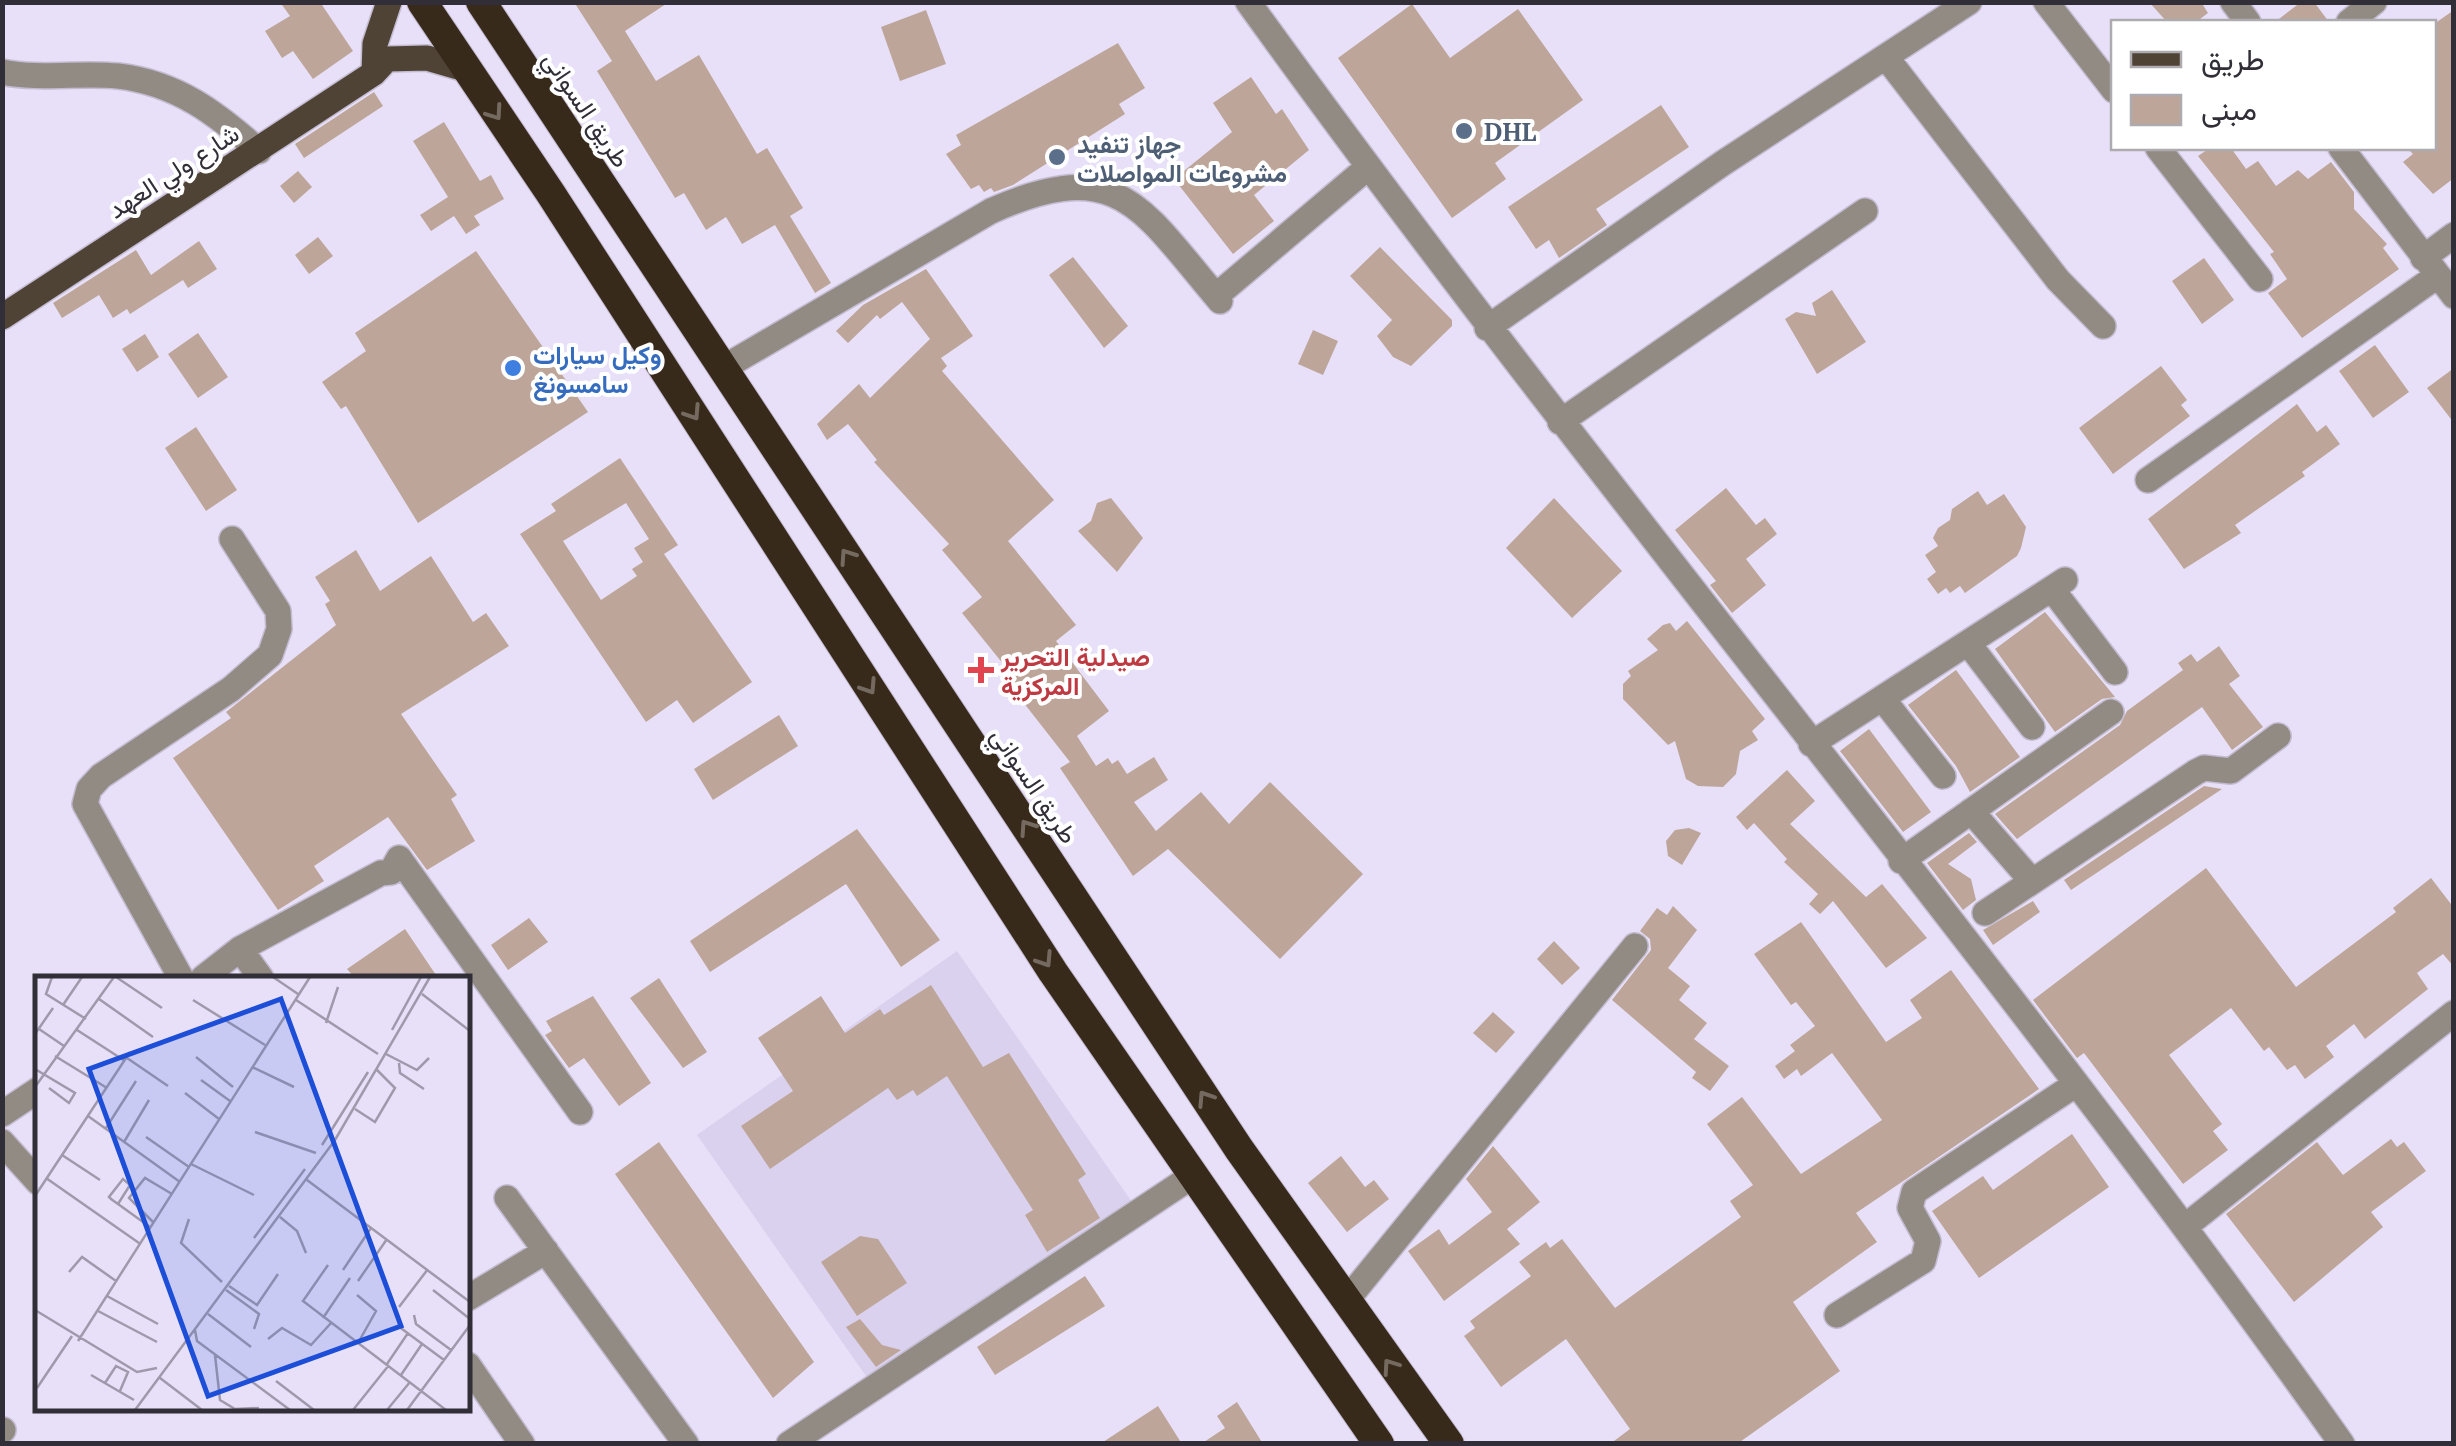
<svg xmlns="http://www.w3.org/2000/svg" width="2456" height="1446" font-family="'PT Serif',Vazirmatn,serif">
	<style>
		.built { fill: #dad1ee }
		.building { fill: #bda699; fill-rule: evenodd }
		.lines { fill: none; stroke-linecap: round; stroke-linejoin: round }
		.minor-casing { stroke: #c3bcd1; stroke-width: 28 }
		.major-casing { stroke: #c3bcd1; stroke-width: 28 }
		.highway-casing { stroke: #c3bcd1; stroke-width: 32 }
		.minor { stroke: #928b83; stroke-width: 25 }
		.major { stroke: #4f4335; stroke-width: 25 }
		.highway { stroke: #382a1b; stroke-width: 30 }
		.oneway { stroke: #746a5f }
		.service-dot { fill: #5c6f8a; stroke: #fff; stroke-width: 4 }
		.shop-dot { fill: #3f7fe0; stroke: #fff; stroke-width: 4 }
		.health-dot { fill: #e0444e; stroke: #fff; stroke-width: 4 }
		.labels { text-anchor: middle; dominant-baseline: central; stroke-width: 8; stroke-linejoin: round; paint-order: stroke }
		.street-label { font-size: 25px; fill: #312e37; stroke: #fff }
		.service-label { font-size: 25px; font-weight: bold; fill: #4e5e75; stroke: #fff; text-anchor: start }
		.shop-label { font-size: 25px; font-weight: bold; fill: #366cbe; stroke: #fff; text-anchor: start }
		.health-label { font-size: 25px; font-weight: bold; fill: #be3a42; stroke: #fff; text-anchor: start }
		.inset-road { fill: none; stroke: #9f99ab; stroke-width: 2.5 }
		.view { fill: #1d4ed8; fill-opacity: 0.15; stroke: #1d4ed8; stroke-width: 5 }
		.inset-edge { fill: none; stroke: #312e37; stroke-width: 5 }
	</style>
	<rect width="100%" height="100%" fill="#e8e0f8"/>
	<path class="built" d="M957 951 1132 1202 873 1386 697 1135Z"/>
	<path class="building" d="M280 2H320L353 51 313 79 293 51 282 58 265 31 290 16Z
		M574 2H669L625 31 656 81 699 55 757 154 767 148 803 208 790 216 831 283 815 293 775 225 742 244 726 217 706 230 684 193 675 198 597 71 612 61Z
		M2149 2H2201L2208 13 2196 22H2167Z
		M2301 2H2314L2329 22H2275Z
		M1412 4 1450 58 1518 9 1583 100 1495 163 1506 179 1452 218 1338 58Z
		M926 10 946 64 900 81 881 27Z
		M2454 10V178L2433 194 2403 162 2413 154 2407 148H2434V24Z
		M1118 43 1145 88 1119 104 1125 114 1013 185 994 192 991 188 984 192 979 185 971 189 946 154 961 145 956 135Z
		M1251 77 1276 114 1282 109 1309 150 1254 195 1274 221 1233 254 1174 179 1232 132 1213 103Z
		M374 92 383 106 304 158 295 144Z
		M1661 105 1689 147 1596 209 1607 225 1559 258 1549 240 1536 249 1508 207Z
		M444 122 480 181 491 175 504 199 474 216 480 225 466 234 454 216 431 231 420 215 448 197 413 141Z
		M2210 148H2231L2246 169 2258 161 2276 186 2298 170 2308 179 2331 162 2354 192V209L2387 244 2383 248 2399 269 2302 338 2268 293 2287 279 2270 254 2274 252 2198 156Z
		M298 171 312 187 294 203 280 186Z
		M318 237 333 256 309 274 295 255Z
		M199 241 217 269 188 288 183 280 130 314 127 309 113 318 99 295 62 318 53 303 136 250 151 275Z
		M1380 247 1452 320V326L1411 366 1393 357 1377 336 1392 320 1350 276Z
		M476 251 588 412 418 523 346 406 341 409 322 382 366 351 355 333Z
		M1073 257 1128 326 1104 348 1049 275Z
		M2204 258 2234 300 2202 324 2172 281Z
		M926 269 973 336 941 358 947 366 942 371 1054 500 1008 541 1076 625 1056 641 1109 711 1077 736 1096 766 1108 758 1112 764 1118 760 1127 774 1154 757 1168 780 1134 802 1156 831 1201 792 1229 824 1270 782 1363 874 1280 959 1168 849 1133 876 1060 768 1070 762 1002 675 1008 670 962 613 982 597 942 550 949 544 874 462 877 460 848 424 827 440 817 424 859 384 870 398 930 339 902 302 880 319 877 315 848 343 836 331 863 305Z
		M1832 290 1866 342 1817 374 1785 319 1796 312 1816 316 1812 303Z
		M1313 330 1338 341 1323 375 1298 364Z
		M198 333 228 377 198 398 168 354Z
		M145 334 159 357 137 372 122 349Z
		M2375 345 2409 392 2373 418 2339 371Z
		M2161 366 2187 400 2181 405 2190 416 2113 474 2079 428Z
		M2454 368V423L2427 388Z
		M2297 404 2317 432 2326 425 2340 444 2302 472 2305 476 2235 525 2241 533 2184 569 2148 519Z
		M196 427 237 490 206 511 165 448Z
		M620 458 678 545 664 554 752 682 693 723 677 700 646 722 520 534 556 511 551 504ZM626 503 649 539 634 548 643 562 632 569 637 576 601 600 563 541Z
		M1726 488 1756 525 1765 518 1777 534 1746 559 1766 585 1732 613 1710 585 1716 581 1675 530Z
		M1978 491 1987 505 2004 494 2026 527 2021 548 2017 556 1965 593 1960 586 1950 593 1946 588 1938 594 1927 579 1936 572 1925 555 1938 546 1933 538 1938 528 1950 520 1952 509Z
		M1111 498 1143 538 1117 572 1078 531 1091 521 1097 503Z
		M1554 498 1622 571 1572 618 1506 548Z
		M356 550 380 591 431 556 473 622 486 613 509 646 401 714 457 795 451 799 475 841 427 870 388 817 314 866 324 881 278 910 173 758 231 718 226 712 336 625 325 604 330 601 315 577Z
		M2045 612 2115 697 2102 699 2055 732 1995 649Z
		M1687 621 1765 719 1752 731 1758 740 1740 751 1736 774 1723 787 1698 786 1686 779 1675 741 1668 745 1623 699V684L1631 676 1628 671 1658 650 1647 639 1663 625 1670 623 1676 631Z
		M2219 646 2240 676 2229 684 2263 727 2232 750 2202 707 2017 839 1995 814 2120 725 2127 711 2183 670 2178 663 2191 654 2197 662Z
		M1956 670 2020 757 1970 792 1956 766 1908 705Z
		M779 715 798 746 713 800 694 769Z
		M1869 729 1931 812 1903 832 1840 751Z
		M1787 770 1815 801 1790 824 1866 897 1882 884 1927 938 1886 968 1833 901 1820 914 1809 904 1818 894 1784 862 1787 859 1754 823 1747 830 1736 817Z
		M2204 786 2222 789 2071 890 2064 880Z
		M1689 828 1701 833 1682 865 1668 856 1666 841 1675 830Z
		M857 829 940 940 901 967 846 884 710 972 690 941Z
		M1969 833 1977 842 1948 864 1971 879 1976 900 1963 910 1927 863Z
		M2206 868 2296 987 2396 912 2393 908 2431 878 2454 908V967L2443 954 2417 973 2428 989 2365 1039 2354 1024 2326 1046 2334 1057 2305 1079 2295 1065 2287 1070 2269 1047 2264 1051 2231 1008 2169 1055 2222 1124 2213 1131 2228 1150 2183 1184 2084 1053 2077 1058 2033 1000Z
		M2033 901 2040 912 1993 945 1983 930Z
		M1673 906 1697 930 1668 968 1690 986 1679 1000 1707 1023 1694 1039 1729 1066 1710 1091 1692 1078 1696 1072 1612 1000 1651 950 1650 939 1640 931 1657 908 1667 915Z
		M529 918 548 942 508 970 491 945Z
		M1801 922 1886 1042 1922 1018 1910 1000 1951 970 2039 1089 1856 1213 1877 1242 1793 1302 1840 1371 1737 1444H1610L1630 1429 1566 1339 1501 1387 1464 1336 1475 1328 1470 1321 1531 1276 1519 1262 1546 1242 1550 1248 1562 1239 1615 1308 1741 1217 1730 1201 1753 1185 1707 1124 1742 1097 1801 1174 1882 1120 1832 1053 1801 1076 1797 1069 1784 1079 1775 1066 1795 1051 1790 1045 1815 1026 1796 1002 1791 1005 1754 954Z
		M405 929 438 978H355L347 969Z
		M1554 941 1580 968 1562 985 1537 959Z
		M659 978 707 1052 683 1068 630 998Z
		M931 985 983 1067 1009 1053 1086 1174 1078 1180 1100 1218 1047 1252 1025 1215 1033 1210 947 1076 917 1096 913 1090 897 1100 888 1088 770 1169 741 1126 793 1091 758 1038 821 996 845 1033 880 1009 884 1015Z
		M593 996 651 1083 619 1106 584 1058 569 1068 545 1035 552 1031 546 1021Z
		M1493 1012 1515 1032 1496 1053 1473 1033Z
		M2072 1134 2109 1187 1979 1278 1932 1211 1983 1176 1993 1190Z
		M2391 1139 2397 1147 2404 1142 2426 1171 2371 1212 2383 1227 2294 1302 2226 1214 2317 1142 2343 1175Z
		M659 1142 814 1362 773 1398 615 1174Z
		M1493 1146 1540 1202 1507 1229 1520 1244 1444 1301 1408 1251 1439 1229 1449 1245 1492 1212 1466 1179Z
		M1341 1156 1365 1187 1374 1180 1389 1199 1347 1232 1308 1183Z
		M860 1236 878 1239 907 1283 857 1316 821 1262Z
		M1085 1276 1105 1306 995 1375 977 1347Z
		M860 1319 882 1345 901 1350 876 1367 846 1327Z
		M1237 1402 1263 1444H1201L1225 1428 1217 1416Z
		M1158 1406 1182 1444H1100Z"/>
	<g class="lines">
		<defs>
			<path id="minor" d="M1248 2C1601 492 1993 951 2342 1444
				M2046 2 2114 90
				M2233 2 2248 22
				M2349 22 2374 2
				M1886 57 2058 280 2103 326
				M2 72C40 80 80 72 118 76 177 83 216 113 259 151
				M2158 148 2260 279
				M2341 148 2454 296
				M2423 258 2454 235
				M1216 296 1367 168
				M1487 328 1723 163 1969 2
				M723 368 991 211C1120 153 1142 210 1220 301
				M1560 422 1865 211
				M2148 480 2437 276
				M2052 589 2115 672
				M1968 643 2032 727
				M1882 698 1943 776
				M1811 744 2065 580
				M1971 811 2031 880
				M1901 861 2111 712
				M1985 913 2196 772 2204 768 2231 771 2278 736
				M240 949 261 978
				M181 978 85 804 89 789 101 776 231 689 270 655 279 629 278 611 232 539
				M203 978 240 949 381 873 391 872 399 858 580 1112
				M2 1114 38 1090
				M2 1142 38 1182
				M507 1198 686 1444
				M2187 1225 2454 1013
				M468 1298 546 1251
				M1346 1301 1635 946
				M1837 1315 1923 1261 1928 1241 1910 1208 1914 1192 2076 1084
				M468 1365 522 1444
				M2 1431 3 1430
				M789 1444 1191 1177"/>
			<path id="major" d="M374 73 375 44 389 2
				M2 317 374 73 387 59 427 58 465 69"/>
			<path id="highway" d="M422 2 551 194 1053 972 1379 1444
				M481 2 1239 1149 1449 1444"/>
		</defs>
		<use href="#minor" class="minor-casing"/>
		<use href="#major" class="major-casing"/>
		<use href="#highway" class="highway-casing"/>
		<use href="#minor" class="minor"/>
		<use href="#major" class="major"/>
		<use href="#highway" class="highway"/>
	</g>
	<defs><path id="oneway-chevron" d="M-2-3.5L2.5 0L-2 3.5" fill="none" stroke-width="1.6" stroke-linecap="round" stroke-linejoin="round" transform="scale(2.5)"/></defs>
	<g class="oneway">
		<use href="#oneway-chevron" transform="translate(495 113) rotate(55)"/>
		<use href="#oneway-chevron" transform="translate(693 413) rotate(57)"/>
		<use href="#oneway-chevron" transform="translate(847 556) rotate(-124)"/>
		<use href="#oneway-chevron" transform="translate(869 687) rotate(57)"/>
		<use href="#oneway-chevron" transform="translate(1027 827) rotate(-124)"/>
		<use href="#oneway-chevron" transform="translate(1045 960) rotate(57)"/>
		<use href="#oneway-chevron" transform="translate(1205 1098) rotate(-123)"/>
		<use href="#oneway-chevron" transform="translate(1390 1366) rotate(-125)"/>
	</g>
	<g class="service-dot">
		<circle cx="1464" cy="131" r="10"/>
		<circle cx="1057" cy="157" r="10"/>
	</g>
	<circle class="shop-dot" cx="513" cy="368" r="10"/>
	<path class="health-dot" d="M976 655h10v10h10v10h-10v10h-10v-10h-10v-10h10z"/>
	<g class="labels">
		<g class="street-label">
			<text transform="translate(587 109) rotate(56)">طريق السواني</text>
			<text transform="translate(173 171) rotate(-33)">شارع ولي العهد</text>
			<text transform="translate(1035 785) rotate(56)">طريق السواني</text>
		</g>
		<g class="service-label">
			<text x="1484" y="131">DHL</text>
			<text x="1077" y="143">جهاز تنفيد<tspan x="1077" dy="29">مشروعات المواصلات</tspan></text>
		</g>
		<g class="shop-label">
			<text x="533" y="354">وكيل سيارات<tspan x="533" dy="29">سامسونغ</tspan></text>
		</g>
		<g class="health-label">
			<text x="1001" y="656">صيدلية التحرير<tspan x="1001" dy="29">المركزية</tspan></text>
		</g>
	</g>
	<g transform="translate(35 976)">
		<rect width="435" height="435" fill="#e8e0f8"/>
		<path class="inset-road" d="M17 1 11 18 51 43M81 1 127 32M238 1 263 18M387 18 435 55M64 23 118 61M158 24 230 69M261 24 343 78M28 29 47 1M291 47 303 11M4 53 29 70M42 54 90 85M357 54 386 1M0 58 18 32M351 78 382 94 394 82M20 80 72 112M161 81 198 111M92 82 133 110M364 87 365 97 389 113M217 91 259 111M0 93 40 117 34 127 14 112M166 104 195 125M0 111 79 1M150 117 184 143M320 133 340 146 360 112 342 94M53 140 145 206M71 152 101 105M220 156 281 177M111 161 154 191M89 166 114 124M287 169 333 96M27 179 65 204M156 188 219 219M11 202 104 267M272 204 435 326M0 220 95 76M83 228 95 209 88 203 74 221 76 223 83 228 115 251M245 241 262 255 271 277M154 243 146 267 187 306M118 246 94 222 110 202 137 218M219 262 270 193M293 289 268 325 411 434M308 294 336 252M34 296 47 281 81 305M323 305 352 263M194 310 222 329 243 298M191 314 224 338 219 353M398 314 435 343M322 319 341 335 323 367M72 320 123 348M364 331 393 293M0 334 102 396 122 392M63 335 122 366M173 338 216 371M379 339 381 348 416 374M288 342 315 302M363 350 409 384M160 354 162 365 255 434M233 363 247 352 276 369 296 347M43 365 275 1M180 379 185 424 200 433 224 432M352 388 373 357M56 399 99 424M366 399 387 368M125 402 167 434M241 405 279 434M70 407 81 390 93 396 85 415M2 412 37 360M100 434 300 164 395 1M318 434 354 389M352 434 375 406M372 434 435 349"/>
		<path class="view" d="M246 23 366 350 173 420 54 93Z"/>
		<rect width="435" height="435" class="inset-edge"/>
	</g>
	<rect width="2456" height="1446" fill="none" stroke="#312e37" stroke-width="10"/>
	<rect x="2111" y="20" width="325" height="130" fill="#ffffff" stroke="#adabaf" stroke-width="2.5"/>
	<rect x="2131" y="52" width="50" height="15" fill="#4f4335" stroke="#adabaf" stroke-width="2.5"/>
	<text x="2201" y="70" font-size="30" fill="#312e37">طريق</text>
	<rect x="2131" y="95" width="50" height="30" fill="#bda699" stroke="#adabaf" stroke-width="2.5"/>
	<text x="2201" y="120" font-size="30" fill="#312e37">مبنى</text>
</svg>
